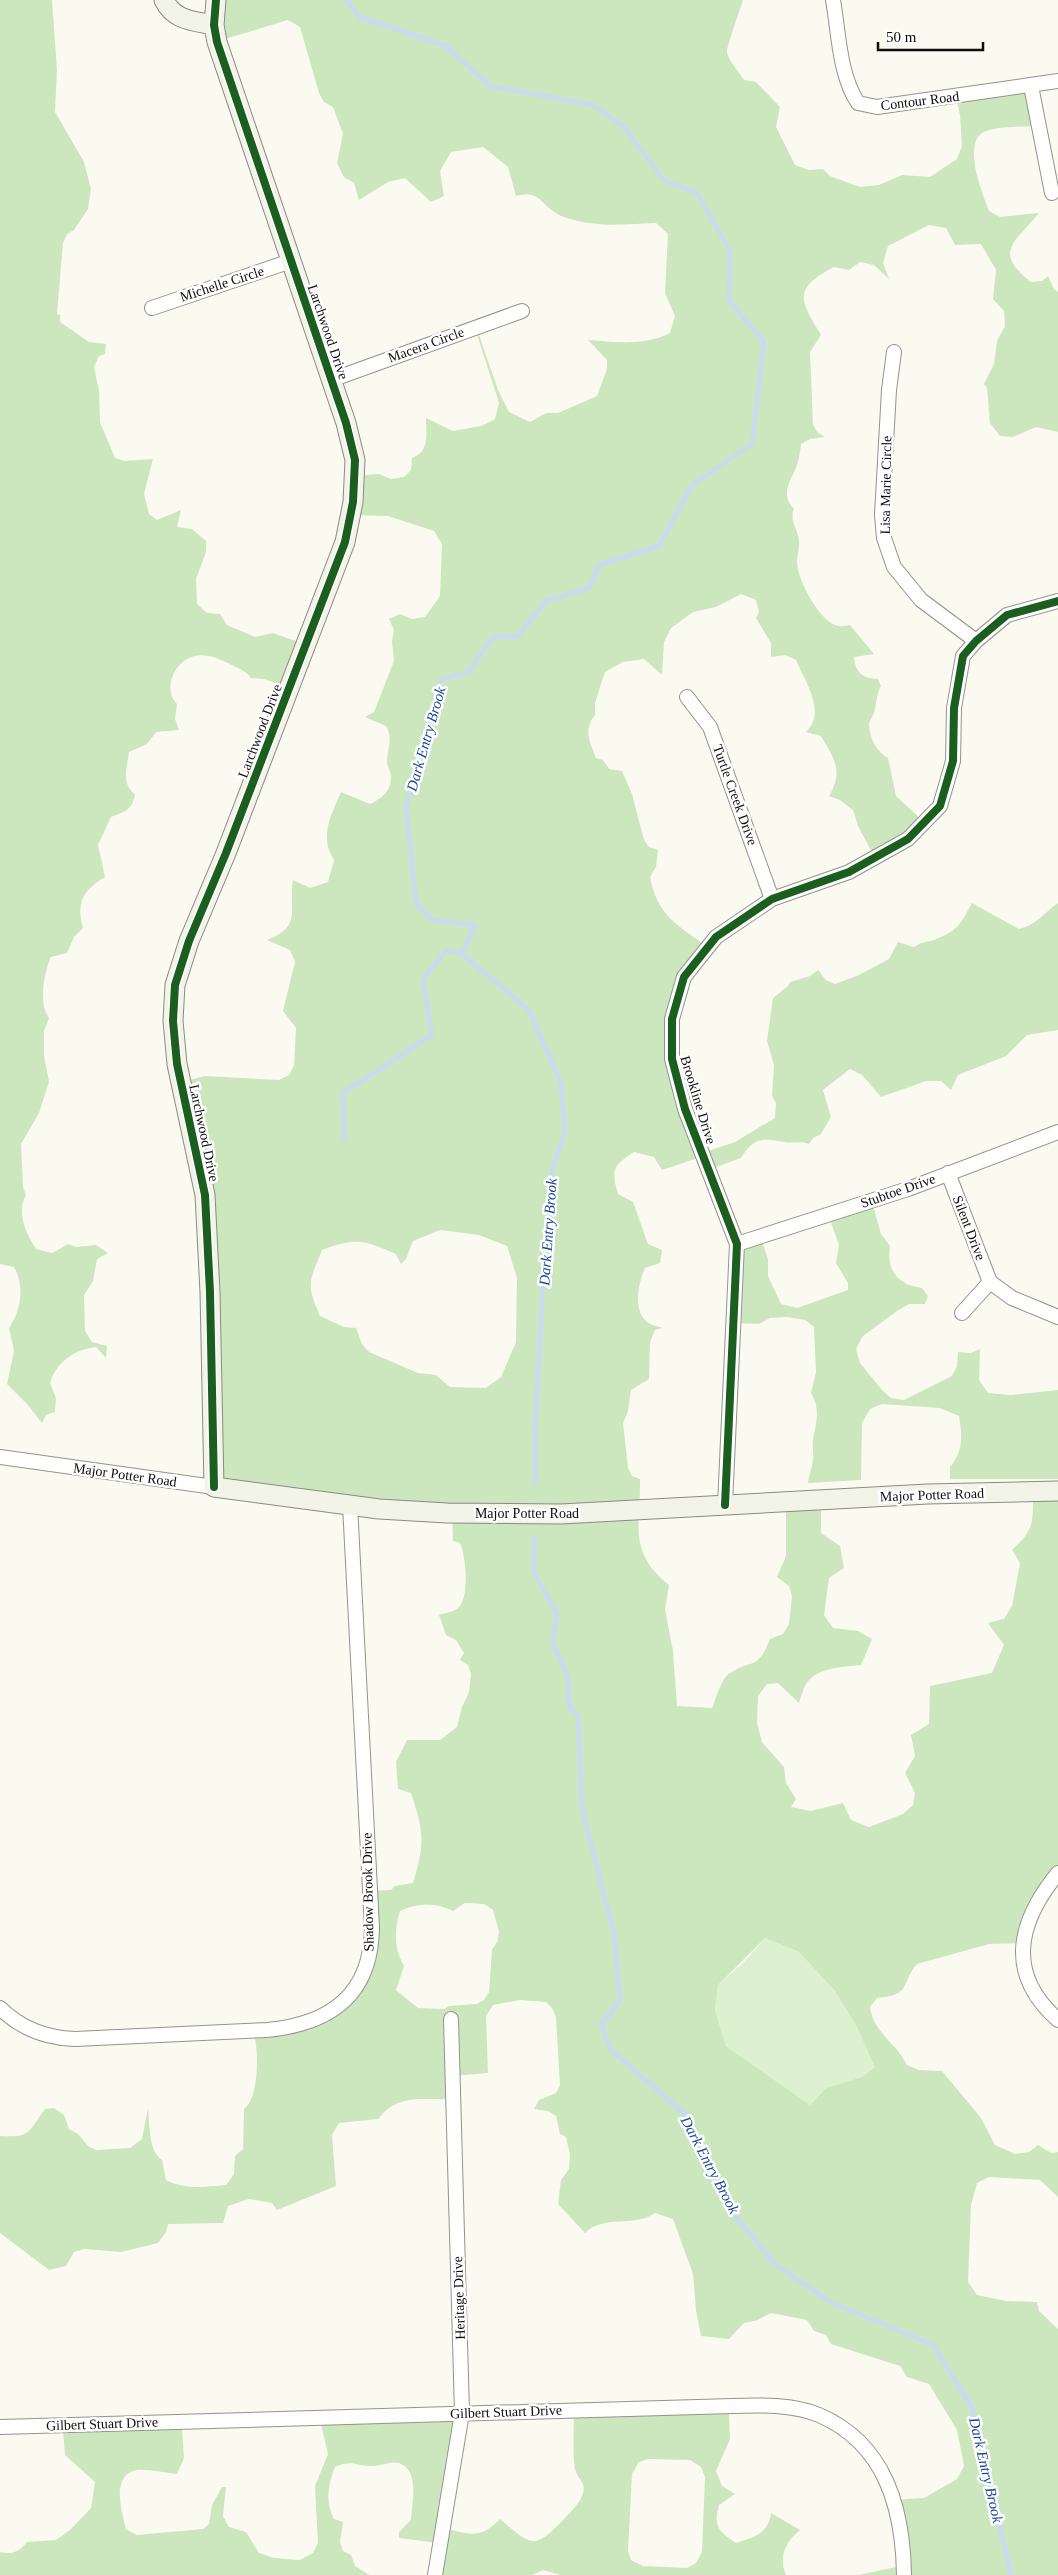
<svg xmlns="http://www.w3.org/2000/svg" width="1058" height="2575" font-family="Georgia,serif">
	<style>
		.green { fill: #ddf0d0 }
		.forest { fill: #cce7be; fill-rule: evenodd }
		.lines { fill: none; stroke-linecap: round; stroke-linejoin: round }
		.stream { stroke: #c8dbf3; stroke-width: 4.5 }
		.street-casing { stroke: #93938f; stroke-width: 16 }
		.secondary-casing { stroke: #8a8a85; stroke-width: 21 }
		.street { stroke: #fefefd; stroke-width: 14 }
		.secondary { stroke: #f3f4e8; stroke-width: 19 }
		.cycleway-casing { stroke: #fff; stroke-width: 11 }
		.cycleway { stroke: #1b5e20; stroke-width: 8 }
		.labels { text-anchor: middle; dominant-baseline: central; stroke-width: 5; stroke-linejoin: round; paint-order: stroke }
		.street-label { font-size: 14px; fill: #0c0c0c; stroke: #fff }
		.water-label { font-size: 15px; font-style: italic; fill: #19479a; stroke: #fff }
	</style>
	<rect width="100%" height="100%" fill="#fafaf0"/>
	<path class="green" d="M765 1938 799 1952 835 1991 857 2027 876 2067 862 2077 826 2088 810 2105 726 2046 715 2010 718 1985 743 1963Z"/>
	<path class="forest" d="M0 0H52L57 70 55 112 84 162 91 189 88 209 74 230 67 234 63 243 57 314 60 315V322L89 342 106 344 105 354 99 356 94 367 99 391 100 422 115 458 124 461 153 459 144 494 149 514 157 520 181 510 177 527 192 529 206 541V552L196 579 197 604 207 613 220 614 227 625 255 637 273 633 304 644 289 688 264 679 251 678C246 671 240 669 232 665 219 659 206 652 191 657 173 664 163 690 177 704L175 719 179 730 156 732 147 744 129 752C127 767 121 784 135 794 133 809 125 812 111 817L98 845 105 877C82 891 76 903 83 928L74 937 67 953 51 957C44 973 38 1003 49 1018L44 1031V1056L49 1082 39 1113 21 1144 23 1187 26 1195C16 1213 26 1233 36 1249L52 1253 68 1244 76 1247 96 1245 108 1253 97 1259 93 1281 84 1295 85 1331 92 1342 107 1346 106 1358 96 1347C74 1350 57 1361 50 1383L56 1398 55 1412 46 1415 42 1423 27 1404 7 1384 14 1351 9 1328C21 1311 25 1286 14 1267L0 1264Z
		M213 0H743C740 10 726 48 727 53 730 62 739 72 744 80L756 82 780 107 776 127 795 165 809 170 823 169 830 176 860 187 879 185 902 175 930 177 957 159 962 146 960 115 956 96 1029 86 1035 126C1022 127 995 126 984 132 962 143 982 193 989 211L1000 217 1039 213C1014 243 993 252 1031 282L1042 281 1048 276 1054 289 1058 292V432L1036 427 1013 437 1000 436 990 423 987 388 984 384 994 364 997 341 1005 326 1004 311 993 299 996 270 981 244 955 245 946 228 929 225 888 246 883 263 889 279 874 265 860 262 849 270 834 267C792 289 800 300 821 335L810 352 813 424 817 432 825 437 810 439 801 444C800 452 799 461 796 468 790 482 780 494 794 509 789 522 799 530 799 542 800 550 795 558 798 569 801 585 821 624 839 626 842 627 847 625 850 625L874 654 854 657C856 673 862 678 878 679L881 686C876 695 877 703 874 713 873 717 869 720 869 724 870 739 876 751 888 758L896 796 922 820 918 828 873 854 858 826 853 810 840 800 829 796C844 771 834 758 821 736L806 732C827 712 805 682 796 660L785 655 771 657V643L756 618 759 612 756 600 741 594 716 607 693 612 671 628 664 642 662 675 644 659 623 662 605 672 595 703V715C583 730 590 742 596 758L603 760 609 769 622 771 632 794 644 840 649 847 658 850 656 867 650 877C658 916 676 924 705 945L669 1021 702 1153 735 1142 775 1118 776 1103 772 1096 774 1065 767 1041 773 998 788 986 790 982 810 976 818 970 826 980 835 984 859 975 889 959 898 942 914 947C925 940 927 943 936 939 958 931 961 923 972 903L1019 929C1036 925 1044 913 1058 903V1030L1027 1035 1006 1056 958 1075 951 1090 941 1081H926L881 1097 862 1075 850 1069 823 1090 831 1117 821 1134 813 1138 809 1144C800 1140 794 1144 785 1142 763 1138 754 1137 741 1158L708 1170 701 1157 662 1170 654 1157 634 1152C613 1166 611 1169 618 1194L633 1202 648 1244 662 1250 660 1263 645 1268C639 1281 632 1310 647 1322 650 1325 658 1326 662 1328L655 1330 650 1342 649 1379 631 1390 628 1411 623 1423 628 1468 632 1476 640 1479C641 1525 627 1551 669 1585L665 1609 673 1651 677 1706 712 1708C716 1699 721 1678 730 1673 754 1658 757 1671 770 1639L783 1634 789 1624 792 1596 789 1586 777 1577 786 1556V1507L821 1506V1533L840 1546 844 1568 829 1578 824 1615 833 1628 858 1631 872 1639 861 1665C843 1667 817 1667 806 1684 803 1689 801 1697 799 1703L778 1683 767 1684 758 1696 757 1723 762 1742 784 1767 786 1783 796 1799 791 1807 811 1811 843 1803 851 1820 869 1827 903 1814 913 1805 915 1793 905 1773 915 1756 911 1735 929 1724 930 1686 992 1673 1004 1645 988 1623 1004 1619 1012 1606 1020 1563 1012 1550C1031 1532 1033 1527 1033 1500H1058V1870L1023 1943 989 1944 917 1964C900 1984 912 1995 877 1998L870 2007C873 2032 897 2044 907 2065L919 2070 942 2071 981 2118 995 2145 1015 2154 1029 2152 1038 2145 1051 2153 1058 2152V2197L1040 2180 989 2177 977 2183 971 2205 968 2282 977 2295 1006 2301 1037 2302 1039 2311 1058 2329V2575H858L897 2567 899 2563 892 2500 924 2498 957 2479 964 2466 957 2430 929 2384 907 2377 900 2366 831 2344 826 2335 814 2331 807 2320 771 2313 758 2320 744 2323 729 2339 701 2336 696 2310 693 2274 673 2219 655 2213C633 2228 604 2214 585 2233L558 2204 561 2180 569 2169 570 2155 566 2137 560 2134 556 2116 548 2111 534 2109 539 2100 556 2093 560 2085 556 2017 552 2008 546 2002 520 2000 493 2005 486 2016 488 2073 452 2076 450 2099C421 2100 397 2094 378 2119L339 2123 332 2135 336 2186 277 2210 272 2203 249 2199 228 2206 223 2223 168 2224 166 2232 158 2243 121 2252 84 2249 74 2252 66 2266 49 2270 0 2233V2136C31 2138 28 2132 45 2109L54 2108 64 2115 69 2129 78 2134 88 2146 96 2150 130 2148 142 2139 148 2108C150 2124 148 2151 162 2160L166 2180C185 2190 205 2187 226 2185L234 2174 235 2156 243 2149 244 2109C259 2099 259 2051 254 2034L305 2030 336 2011 365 1959V1891L391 1890 395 1886 413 1883C425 1844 424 1832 411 1793L398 1789 396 1762 407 1740H440L457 1727 462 1707 469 1692 471 1674 468 1665 460 1660 464 1653 456 1640 446 1635 439 1615C444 1613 454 1612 458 1608 470 1597 466 1556 460 1543L453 1541 452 1513 219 1487 208 1267 181 1082 205 1076 279 1080 289 1075 294 1066 296 1028 283 1011 295 962 290 950 267 940C303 926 288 910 293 880L310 888 328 882 334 860C319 837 331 815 341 792L370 804C381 799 390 792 391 779 392 772 386 766 387 760 388 746 393 739 386 726L365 717 374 712 394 661 392 642 394 630 389 619 400 614 412 619 425 617 440 596 442 544 434 531 388 516 349 515 351 476 379 474 391 479 404 477 411 470 412 458C430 451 426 435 426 418L453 431 481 426 495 419 499 403 477 334 478 332 498 390 509 412 530 422 546 413H558L597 396 607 369V360L588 340C616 342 645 346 670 333L675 316 665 293 668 234 656 223C631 224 602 227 578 221 571 219 561 217 556 213 539 203 540 190 516 196L508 167 483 147 451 152 440 171 444 196 431 202 405 178 388 182 359 200 354 183 344 177 337 163 343 134 333 107 324 102 319 93 300 27 288 20 215 42ZM440 1230 479 1235 507 1246 517 1278 516 1342 501 1377 486 1388 450 1387 436 1375 418 1373 369 1352 362 1344 356 1328 344 1327 320 1316C306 1284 309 1282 322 1250 356 1237 364 1240 396 1254L401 1264 406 1259 413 1241ZM465 1903 484 1904 493 1910 499 1932 497 1942 492 1950 489 1992 484 2000 477 2004 449 2006 445 2009 418 2008 396 1990 404 1966C394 1948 394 1931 400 1911 418 1903 434 1902 453 1911ZM765 1938 799 1952 835 1991 857 2027 875 2067 862 2077 826 2088 810 2105 726 2046 715 2010 718 1985Z
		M872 1202 881 1234 890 1246C886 1270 898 1285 922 1288L928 1296 925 1304H909L897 1311 863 1336 856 1349 860 1363 882 1390 891 1398 904 1400 952 1376 957 1366 958 1352 971 1353 980 1349 979 1380 988 1393 1011 1395 1058 1390V1479H950V1467C964 1450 962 1436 959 1416L940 1408 882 1404 870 1409 862 1423 861 1480 808 1483C809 1474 812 1468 813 1460 814 1453 812 1447 813 1440 816 1423 821 1410 811 1393L816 1372 814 1327 805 1320 787 1317 770 1318 759 1324 733 1323 736 1245 761 1239 768 1259V1276L781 1304 797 1308 848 1290V1283L836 1263 839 1245 828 1214Z
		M729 2413 730 2439 716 2471 722 2486 735 2494 719 2505C713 2527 719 2531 736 2543 754 2537 768 2534 771 2513L800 2530C786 2541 778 2557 786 2575H560L543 2570 532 2575H434L438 2543 399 2538V2532L411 2520C412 2503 420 2470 399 2463 392 2461 381 2466 373 2466 356 2466 352 2459 335 2467 328 2484 325 2502 334 2519L343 2522 340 2542 343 2551 351 2555 355 2566 369 2575H0V2552C13 2555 18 2552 27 2542L56 2540 70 2530 91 2508 95 2482 65 2455 63 2431 182 2428 184 2458 177 2474C165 2473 150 2469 137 2470 110 2475 122 2512 126 2529L137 2535 203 2529 209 2524 212 2505 222 2487H226L223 2516 229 2527 246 2532 259 2553 274 2558 300 2560 313 2553 318 2543 315 2486 328 2454 321 2424 455 2418 444 2528C469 2534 480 2540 500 2519 533 2547 534 2550 565 2518 571 2511 581 2502 583 2493 586 2483 579 2480 576 2472 572 2464 574 2425 574 2414ZM648 2459 690 2460 701 2467 705 2477 702 2552 696 2563 687 2568 643 2566 631 2560 628 2551 632 2474 639 2462Z"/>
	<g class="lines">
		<path class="stream" d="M346 0 360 17 446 46 490 86 593 105 623 126 664 180 697 193 730 251 729 301 764 341 752 444 692 485 659 546 599 565 589 588 546 601 518 636 493 637 468 672 441 680 406 808 416 903 432 920 475 925 462 954 529 1010 561 1083 565 1132 549 1180 535 1427V1483
			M344 1139 343 1093 432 1035 423 979 447 950 462 954
			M534 1538V1573L557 1613 553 1643 568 1678 569 1707 578 1715 582 1809 614 1933 620 2001 601 2025 611 2050 686 2115 737 2218 774 2263 830 2302 933 2345 972 2407 1011 2575"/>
		<defs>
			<path id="street" d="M833 0C839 34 839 74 858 103L877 107 1058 81
				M1031 86 1052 193
				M152 308 291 261
				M894 352 889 390 882 515 884 538 894 567 921 600 976 641
				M331 380 522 311
				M687 697 710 727 772 899
				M948 1173 990 1282 1012 1298 1058 1317
				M737 1244 908 1189 1058 1132
				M962 1313 990 1282
				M0 1457 214 1487
				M725 1505 737 1244 685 1109 672 1059V1019L684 977 716 937 772 899 849 872 908 839 940 806 953 761 954 708 963 656 976 641 1007 615 1058 601
				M1058 1873C1017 1923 1006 1974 1058 2020
				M0 2008C21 2029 46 2038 75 2039L267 2030C330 2024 371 1995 372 1928L350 1505
				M0 2427 732 2406C760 2405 793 2404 819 2415 886 2444 903 2509 904 2575
				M435 2575 462 2413 451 2019"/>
			<path id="secondary" d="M164 0C174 21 194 21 214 25
				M216 0 214 25 217 42 346 423 355 460 353 502 345 542 226 853 189 941 175 985 173 1021 177 1064 205 1195 210 1292 214 1487 379 1509 447 1513 561 1514 928 1494 1058 1491"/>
		</defs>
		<use href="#street" class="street-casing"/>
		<use href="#secondary" class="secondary-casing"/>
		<use href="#street" class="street"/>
		<use href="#secondary" class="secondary"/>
		<defs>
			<path id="cycleway" d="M214 1487 210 1292 205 1195 177 1064 173 1021 175 985 189 941 226 853 345 542 353 502 355 460 346 423 217 42 214 25 216 0
				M725 1505 737 1244 685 1109 672 1059V1019L684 977 716 937 772 899 849 872 908 839 940 806 953 761 954 708 963 656 976 641 1007 615 1058 601"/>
		</defs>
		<use href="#cycleway" class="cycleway-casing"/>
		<use href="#cycleway" class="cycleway"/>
	</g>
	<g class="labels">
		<g class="street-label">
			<text transform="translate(920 101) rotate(-7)">Contour Road</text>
			<text transform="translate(222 284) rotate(-18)">Michelle Circle</text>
			<text transform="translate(328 332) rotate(71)">Larchwood Drive</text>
			<text transform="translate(426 345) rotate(-20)">Macera Circle</text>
			<text transform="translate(886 485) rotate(-89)">Lisa Marie Circle</text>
			<text transform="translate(260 731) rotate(-69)">Larchwood Drive</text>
			<text transform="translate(735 795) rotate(70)">Turtle Creek Drive</text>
			<text transform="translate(698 1100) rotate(73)">Brookline Drive</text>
			<text transform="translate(204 1133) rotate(78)">Larchwood Drive</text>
			<text transform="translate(898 1191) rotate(-19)">Stubtoe Drive</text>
			<text transform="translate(969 1228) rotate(69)">Silent Drive</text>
			<text transform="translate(125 1475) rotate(8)">Major Potter Road</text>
			<text transform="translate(932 1495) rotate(-2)">Major Potter Road</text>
			<text x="527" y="1513">Major Potter Road</text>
			<text transform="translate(368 1892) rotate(-91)">Shadow Brook Drive</text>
			<text transform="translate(459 2298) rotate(-92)">Heritage Drive</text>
			<text transform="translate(506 2412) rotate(-2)">Gilbert Stuart Drive</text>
			<text transform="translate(102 2424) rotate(-2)">Gilbert Stuart Drive</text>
		</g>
		<g class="water-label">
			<text transform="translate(426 739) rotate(-74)">Dark Entry Brook</text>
			<text transform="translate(548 1232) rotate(-86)">Dark Entry Brook</text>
			<text transform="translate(710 2165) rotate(62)">Dark Entry Brook</text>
			<text transform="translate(986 2470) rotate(77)">Dark Entry Brook</text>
		</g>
	</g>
	<path d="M878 42v8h105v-8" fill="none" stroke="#0c0c0c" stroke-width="2.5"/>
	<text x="886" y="42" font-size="15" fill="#0c0c0c" stroke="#ffffff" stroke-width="4" paint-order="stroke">50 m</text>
</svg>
